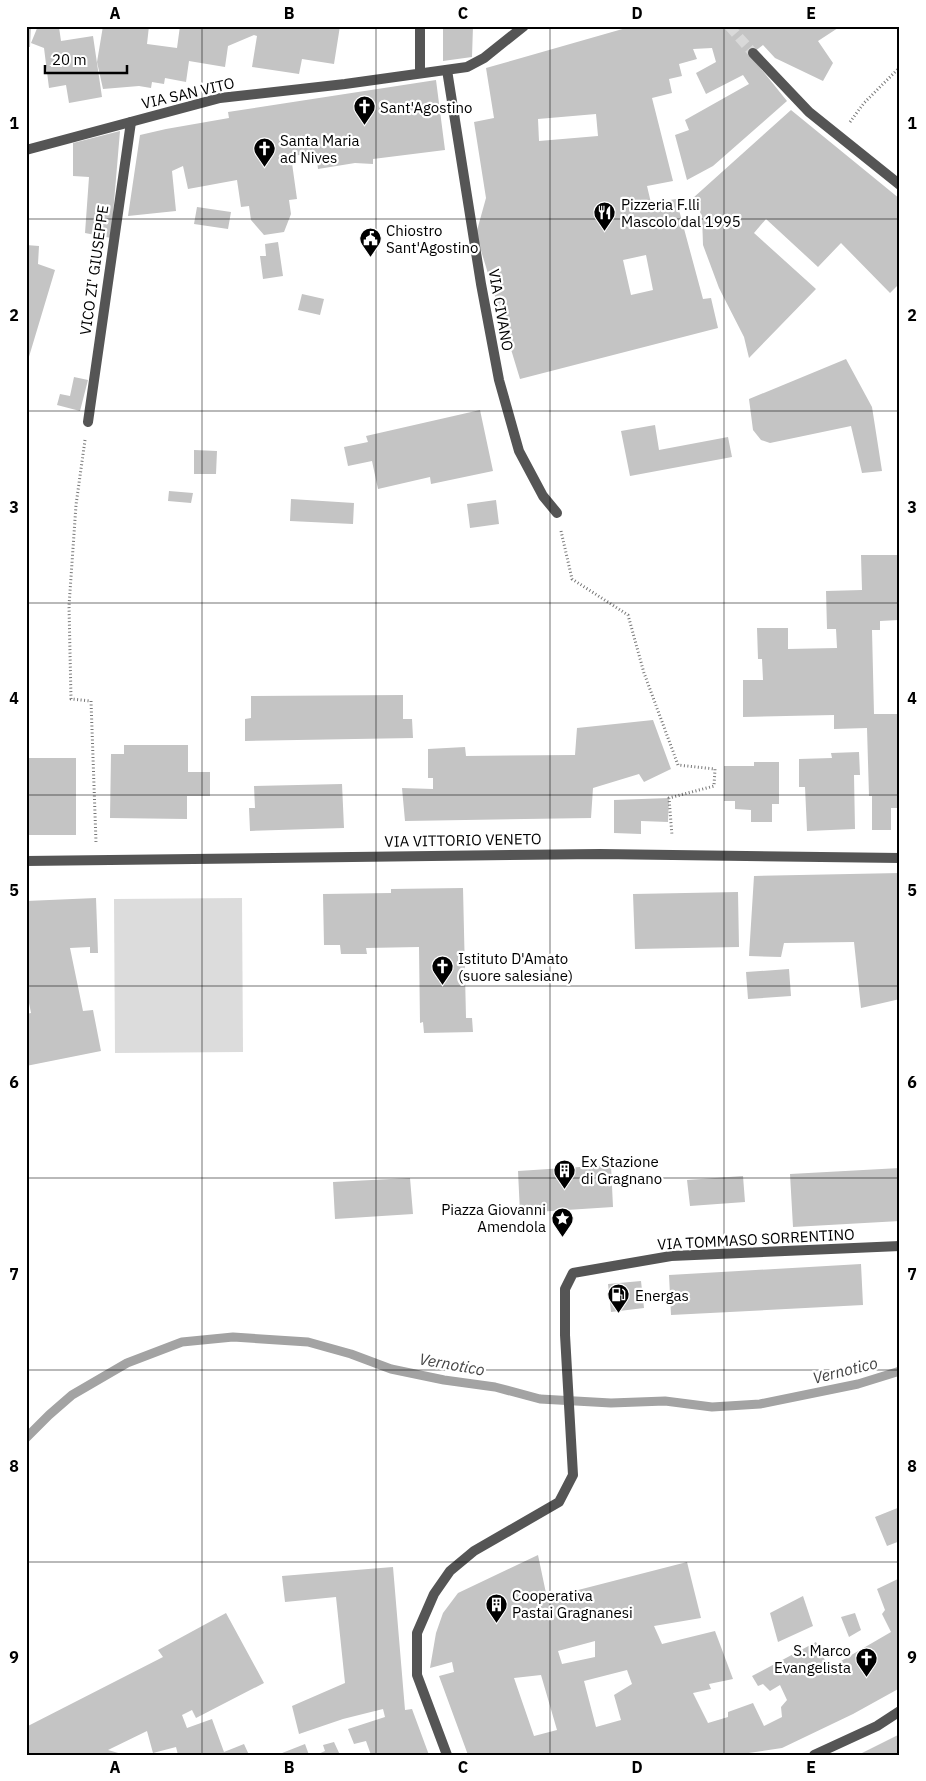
<svg xmlns="http://www.w3.org/2000/svg" width="926" height="1781" font-family="'IBM Plex Sans',sans-serif">
	<style>
		.green { fill: #dcdcdc }
		.lines { fill: none; stroke-linecap: round; stroke-linejoin: round }
		.stream { stroke: #a3a3a3; stroke-width: 9 }
		.building { fill: #c4c4c4; fill-rule: evenodd }
		.tertiary-tunnel { stroke: #d9d9d9; stroke-width: 10; stroke-dasharray: 10 5; stroke-linecap: butt }
		.path { stroke: #777; stroke-width: 3; stroke-dasharray: 1 2.5; stroke-linecap: butt }
		.service { stroke: #555; stroke-width: 10 }
		.minor { stroke: #555; stroke-width: 10 }
		.tertiary { stroke: #555; stroke-width: 10 }
		.grid { fill: none; stroke: #000; stroke-width: 1; stroke-opacity: 0.55 }
		.labels { text-anchor: middle; dominant-baseline: central; stroke-width: 4.5; stroke-linejoin: round; paint-order: stroke }
		.street-label { font-size: 15px; fill: #000; stroke: #fff }
		.poi-label { font-size: 15px; fill: #000; stroke: #fff; text-anchor: start }
		.water-label { font-size: 16px; font-style: italic; fill: #444; stroke: #fff }
		.neatline { fill: none; stroke: #000; stroke-width: 2 }
		.grid-label { font-size: 16px; text-anchor: middle; font-weight: bold; fill: #000 }
	</style>
	<rect width="100%" height="100%" fill="#fff"/>
	<path class="green" d="M242 898 243 1052 115 1053 114 899Z"/>
	<g class="lines">
		<path class="stream" d="M26 1438 49 1415 72 1395 127 1363 182 1342 233 1337 308 1342 351 1354 391 1369 444 1380 495 1387 540 1399 611 1403 665 1401 712 1407 760 1404 858 1384 900 1371"/>
	</g>
	<path class="building" d="M26 26H31L30 47H26Z
		M38 26 59 27 61 41 93 36 102 97 69 103 66 85 49 88 44 48 31 43Z
		M103 26H149L147 44 177 48 180 26H340L334 64 302 59 299 74 252 67 257 36 254 35 228 46 225 67 189 61 186 82 165 78 164 84 152 82 151 88 139 86 103 89 97 62Z
		M443 26H473L472 57 443 61Z
		M633 26H841L818 41 833 63 823 81 775 58 763 45 750 55 787 101 713 166 687 180 675 135 689 130 685 120 749 84 743 75 706 94 696 73 716 62 712 48 693 49 697 59 679 64 682 76 669 79 672 93 652 98 673 181 647 186 651 203 676 199 703 299 711 298 718 328 520 379 476 234 486 198 474 122 494 118 486 68ZM596 114 598 136 539 141 538 119ZM646 255 653 290 631 295 623 260Z
		M436 80 445 150 373 159V164L355 163 318 169 316 153 291 156 297 199 289 200 291 214 284 232 264 235 251 220 249 206 241 207 237 180 188 189 183 166 172 171 176 211 128 216 140 135 166 129 229 118 228 112Z
		M791 110 900 199V283L890 293 841 243 818 267 766 219 754 233 816 289 749 358 744 337 719 288 703 245 702 216 693 198Z
		M120 131 111 238 85 233 89 177 73 176V143Z
		M197 207 231 212 228 229 194 224Z
		M278 242 283 276 263 279 260 256H266L265 244Z
		M26 245 39 246 38 264 55 270 28 360 26 359Z
		M302 294 324 299 320 315 298 310Z
		M846 359 872 407 882 471 862 473 851 426 770 443 761 440 753 430 749 399Z
		M74 377 88 380 80 411 57 405 60 394 70 396Z
		M480 410 493 471 431 484 430 477 378 489 372 461 348 466 344 447 368 442 366 436Z
		M655 425 659 450 728 437 732 457 630 476 621 431Z
		M194 450 217 451 216 474H194Z
		M169 491 193 493 191 503 168 501Z
		M291 499 354 503 353 524 290 521Z
		M496 500 499 524 470 528 467 504Z
		M861 555H900L899 620 880 621V630H872L874 714H900V808H891V830H872V796H869L867 728 834 729V715L743 717V680H763L762 659H758L757 628H788V649L837 648 836 629H827L826 591 862 590Z
		M403 695V719H412L413 738 245 741V719L251 718V696Z
		M653 720 671 769 644 782 639 774 593 788 591 818 405 821 402 788 433 789V778H428V749L465 747 466 756 575 755 577 728Z
		M124 745H188V772H210V796H187V819L110 818 111 754H124Z
		M859 752 860 775H854L855 829 807 831 805 787H799V759L832 758 831 753Z
		M26 758H76V835H26Z
		M754 762H779V804H772V822H751V810L735 809V801H724V766H754Z
		M342 784 344 828 250 831 249 808H255L254 786Z
		M669 798 668 822 641 821V834L614 833V800Z
		M900 873V999L861 1008 854 942 784 943 781 957 749 956 754 876Z
		M463 888 466 1018H472L473 1032 424 1033 423 1022 420 1023 419 947 366 948 367 954H341L340 945H324L323 894 391 893V889Z
		M738 892 739 947 635 949 633 894Z
		M96 898 98 953H90V947L70 948 83 1011 93 1010 101 1051 26 1066V1014L31 1013 26 988V901Z
		M789 969 791 996 748 999 746 972Z
		M611 1165 613 1207 520 1213 518 1171Z
		M900 1168V1221L793 1227 790 1174Z
		M743 1176 745 1202 690 1206 687 1180Z
		M410 1178 413 1214 335 1219 333 1182Z
		M861 1264 863 1305 671 1315 669 1275Z
		M641 1281 644 1308 611 1312 608 1284Z
		M900 1507V1541L887 1546 875 1517Z
		M538 1555 547 1598 687 1562 701 1618 654 1626 662 1644 715 1631 733 1679 709 1684 711 1689 693 1693 708 1723 728 1717V1712L753 1703 764 1726 782 1717 781 1707 787 1700 780 1685 770 1691 763 1684 758 1686 752 1676 816 1642 829 1668 891 1632 882 1614 885 1610 877 1589 900 1578V1688L853 1714 782 1748 735 1755H468L439 1676 454 1672 452 1662 430 1668 436 1633 443 1613 458 1593ZM595 1641V1657L562 1664 558 1651ZM627 1670 632 1684 614 1695 621 1720 596 1727 584 1681ZM541 1675 557 1730 534 1736 514 1678Z
		M393 1567 405 1710 412 1709 429 1755H371L366 1741 354 1744 348 1729 385 1717 383 1709 343 1719 299 1734 292 1706 345 1683 336 1597 285 1602 282 1576Z
		M803 1596 813 1626 778 1642 770 1613Z
		M226 1613 264 1683 196 1718 192 1710 182 1715 187 1728 212 1719 224 1752 244 1744 249 1755H178L176 1747 153 1753 147 1731 108 1750 125 1755H26V1727L163 1657 158 1650Z
		M855 1613 861 1630 849 1637 841 1617Z
		M900 1734V1755H858Z
		M334 1742 340 1755H316L325 1751 323 1745Z
		M305 1744 309 1755H277Z"/>
	<g class="lines">
		<path class="tertiary-tunnel" d="M729 26 753 53"/>
		<path class="path" d="M850 122 864 103 900 67
			M85 440 76 505 69 606 71 699 91 701 96 842
			M561 531 572 579 628 615 644 673 678 765 715 769 714 786 669 798 672 836"/>
		<path class="service" d="M447 70 481 284 499 380 519 451 543 496 557 513
			M88 422 131 122"/>
		<path class="minor" d="M420 73V26
			M26 150 220 98 345 84 467 67 484 58 524 26"/>
		<path class="tertiary" d="M753 53 809 112 900 185
			M26 861 600 854 900 858
			M447 1755 417 1675V1633L434 1594 450 1571 474 1551 559 1502 573 1475 565 1335V1289L573 1273 671 1256 900 1246
			M814 1755 877 1726 900 1711"/>
	</g>
	<path class="grid" d="M202 26V1755M376 26V1755M550 26V1755M724 26V1755M26 219H900M26 411H900M26 603H900M26 795H900M26 986H900M26 1178H900M26 1370H900M26 1562H900"/>
	<defs>
		<symbol id="church-pin" viewBox="-11 -11 22 30"><path d="M0 17L-7.5 6A9.5 9.5 0 1 1 7.5 6Z" fill="#000" stroke="#fff"/><path d="M-1.2-6h2.4v3.5h3.3v2.4h-3.3V6h-2.4V-.1h-3.3v-2.4h3.3Z" fill="#fff"/></symbol>
		<symbol id="restaurant-pin" viewBox="-11 -11 22 30"><path d="M0 17L-7.5 6A9.5 9.5 0 1 1 7.5 6Z" fill="#000" stroke="#fff"/><path d="M-5-6h1v4h1v-4h1v4h1v-4h1v5L-1.5 .5V6h-2V.5L-5-1ZM5-6V6H3V1.5H1.5Q1.5-4 5-6Z" fill="#fff"/></symbol>
		<symbol id="civic-pin" viewBox="-11 -11 22 30"><path d="M0 17L-7.5 6A9.5 9.5 0 1 1 7.5 6Z" fill="#000" stroke="#fff"/><path d="M-.6-6.5H3V-4.5H.6V-3L4-1V1h2V6H-6V1h2V-1L-.6-3ZM-1.2 2.5V6h2.4V2.5Z" fill="#fff"/></symbol>
		<symbol id="building-pin" viewBox="-11 -11 22 30"><path d="M0 17L-7.5 6A9.5 9.5 0 1 1 7.5 6Z" fill="#000" stroke="#fff"/><path d="M-4-6H4V6H1V3H-1V6H-4ZM-2.5-4.3h1.7v1.8h-1.7ZM.8-4.3h1.7v1.8H.8ZM-2.5-1h1.7V.8h-1.7ZM.8-1h1.7V.8H.8Z" fill="#fff"/></symbol>
		<symbol id="sight-pin" viewBox="-11 -11 22 30"><path d="M0 17L-7.5 6A9.5 9.5 0 1 1 7.5 6Z" fill="#000" stroke="#fff"/><path d="M0-6L1.8-2.2L6-1.7L2.9 1.2L3.7 5.4L0 3.3L-3.7 5.4L-2.9 1.2L-6-1.7L-1.8-2.2Z" fill="#fff"/></symbol>
		<symbol id="fuel-pin" viewBox="-11 -11 22 30"><path d="M0 17L-7.5 6A9.5 9.5 0 1 1 7.5 6Z" fill="#000" stroke="#fff"/><path d="M-5.5-6h7V0h2V4h1.3V-2.5L3-4.5l.8-.8L6-3V5H2.5V1h-1V6h-7ZM-4.2-4.7v3.2H.2V-4.7Z" fill="#fff"/></symbol>
	</defs>
	<g fill-rule="evenodd">
		<use href="#church-pin" x="352" y="94" width="25" height="34"/>
		<use href="#church-pin" x="252" y="136" width="25" height="34"/>
		<use href="#restaurant-pin" x="592" y="200" width="25" height="34"/>
		<use href="#civic-pin" x="358" y="226" width="25" height="34"/>
		<use href="#church-pin" x="430" y="954" width="25" height="34"/>
		<use href="#building-pin" x="552" y="1158" width="25" height="34"/>
		<use href="#sight-pin" x="550" y="1206" width="25" height="34"/>
		<use href="#fuel-pin" x="606" y="1282" width="25" height="34"/>
		<use href="#building-pin" x="484" y="1592" width="25" height="34"/>
		<use href="#church-pin" x="854" y="1646" width="25" height="34"/>
	</g>
	<g class="labels">
		<g class="street-label">
			<text transform="translate(188 93) rotate(-13)">VIA SAN VITO</text>
			<text transform="translate(94 270) rotate(-82)">VICO ZI' GIUSEPPE</text>
			<text transform="translate(501 310) rotate(80)">VIA CIVANO</text>
			<text transform="translate(463 840) rotate(-1)">VIA VITTORIO VENETO</text>
			<text transform="translate(756 1239) rotate(-3)">VIA TOMMASO SORRENTINO</text>
		</g>
		<g class="poi-label">
			<text x="380" y="107">Sant'Agostino</text>
			<text x="280" y="140">Santa Maria<tspan x="280" dy="17">ad Nives</tspan></text>
			<text x="621" y="204">Pizzeria F.lli<tspan x="621" dy="17">Mascolo dal 1995</tspan></text>
			<text x="386" y="230">Chiostro<tspan x="386" dy="17">Sant'Agostino</tspan></text>
			<text x="458" y="958">Istituto D'Amato<tspan x="458" dy="17">(suore salesiane)</tspan></text>
			<text x="581" y="1161">Ex Stazione<tspan x="581" dy="17">di Gragnano</tspan></text>
			<text x="546" y="1209" text-anchor="end">Piazza Giovanni<tspan x="546" dy="17">Amendola</tspan></text>
			<text x="635" y="1295">Energas</text>
			<text x="512" y="1595">Cooperativa<tspan x="512" dy="17">Pastai Gragnanesi</tspan></text>
			<text x="851" y="1650" text-anchor="end">S. Marco<tspan x="851" dy="17">Evangelista</tspan></text>
		</g>
		<g class="water-label">
			<text transform="translate(452 1364) rotate(10)">Vernotico</text>
			<text transform="translate(845 1370) rotate(-14)">Vernotico</text>
		</g>
	</g>
	<rect width="926" height="1781" fill="none" stroke="#ffffff" stroke-width="55"/>
	<path d="M45 65v8h82v-8" fill="none" stroke="#000000" stroke-width="2.5"/>
	<text x="52" y="65" font-size="15" fill="#000000" stroke="#ffffff" stroke-width="4" paint-order="stroke">20 m</text>
	<rect x="28" y="28" width="870" height="1726" class="neatline"/>
	<g class="grid-label">
		<text x="115" y="19">A</text>
		<text x="289" y="19">B</text>
		<text x="463" y="19">C</text>
		<text x="637" y="19">D</text>
		<text x="811" y="19">E</text>
		<text x="14" y="129">1</text>
		<text x="912" y="129">1</text>
		<text x="14" y="321">2</text>
		<text x="912" y="321">2</text>
		<text x="14" y="513">3</text>
		<text x="912" y="513">3</text>
		<text x="14" y="704">4</text>
		<text x="912" y="704">4</text>
		<text x="14" y="896">5</text>
		<text x="912" y="896">5</text>
		<text x="14" y="1088">6</text>
		<text x="912" y="1088">6</text>
		<text x="14" y="1280">7</text>
		<text x="912" y="1280">7</text>
		<text x="14" y="1472">8</text>
		<text x="912" y="1472">8</text>
		<text x="14" y="1663">9</text>
		<text x="912" y="1663">9</text>
		<text x="115" y="1773">A</text>
		<text x="289" y="1773">B</text>
		<text x="463" y="1773">C</text>
		<text x="637" y="1773">D</text>
		<text x="811" y="1773">E</text>
	</g>
</svg>
